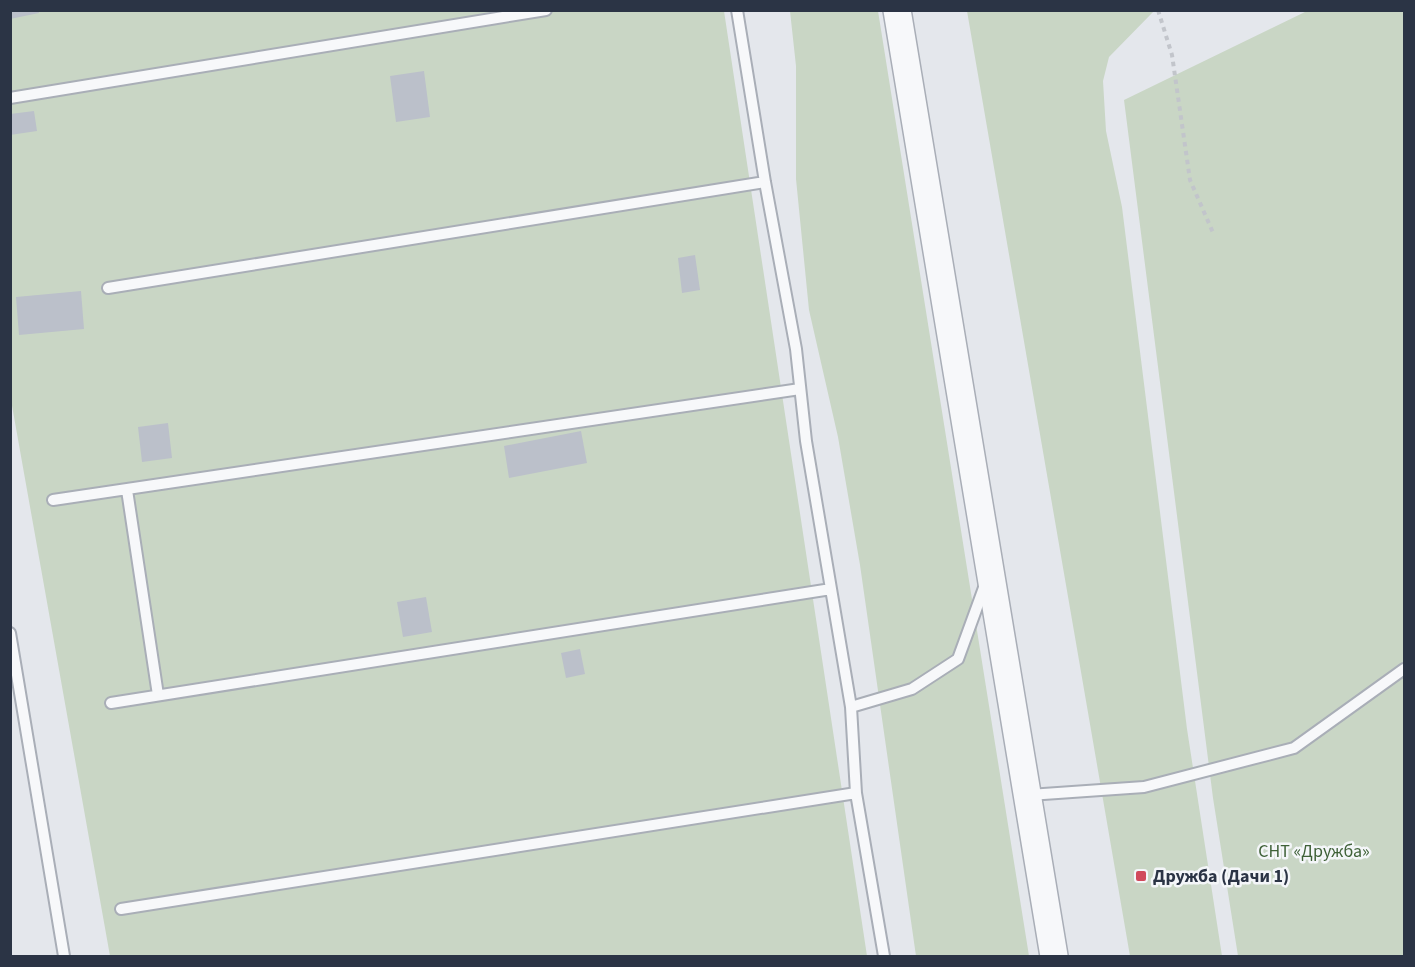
<svg xmlns="http://www.w3.org/2000/svg" width="1415" height="967" font-family="'Source Sans 3',sans-serif">
	<style>
		.green { fill: #c9d6c5 }
		.building { fill: #bbc0ca }
		.lines { fill: none; stroke-linecap: round; stroke-linejoin: round }
		.service-casing { stroke: #a9aeb7; stroke-width: 14 }
		.tertiary-casing { stroke: #a9aeb7; stroke-width: 30 }
		.path { stroke: #c2c5cb; stroke-width: 4; stroke-dasharray: 4.5 4.5; stroke-linecap: butt }
		.service { stroke: #f7f8fa; stroke-width: 10 }
		.tertiary { stroke: #f7f8fa; stroke-width: 27 }
		.poi-dot { fill: #d1495b; stroke: #f4f6f9; stroke-width: 2 }
		.labels { text-anchor: middle; dominant-baseline: central; stroke-width: 5; stroke-linejoin: round; paint-order: stroke }
		.park-label { font-size: 18px; fill: #3f6138; stroke: #f4f6f9 }
		.poi-label { font-size: 18px; font-weight: bold; fill: #2b3445; stroke: #f4f6f9; text-anchor: start }
	</style>
	<rect width="100%" height="100%" fill="#e4e7ec"/>
	<path class="green" d="M10 11H724L867 956H110L11 400Z
		M790 11H878L1029 956H916L860 565 838 437 809 310 796 179V66Z
		M967 11H1154L1109 57 1103 81 1106 131 1122 207 1187 729 1222 956H1130Z
		M1307 11H1404V956H1238L1213 798 1124 100Z"/>
	<path class="building" d="M10 10H38L39 13 10 19Z
		M424 71 430 117 396 122 390 76Z
		M34 111 37 131 10 135V114Z
		M695 255 700 290 682 293 678 258Z
		M81 291 84 329 19 335 16 297Z
		M168 423 172 458 142 462 138 427Z
		M581 431 587 463 509 478 504 446Z
		M426 597 432 632 403 637 397 602Z
		M580 649 585 674 566 678 561 653Z"/>
	<g class="lines">
		<defs>
			<path id="service" d="M737 10 765 182 796 349 806 441 851 707 856 793 884 956
				M10 98 546 10
				M108 288 765 182
				M127 490 158 695
				M53 500 800 389
				M10 633 64 956
				M111 703 831 589
				M851 707 912 689 958 659 985 585
				M1029 795 1144 787 1294 748 1404 669
				M121 909 856 793"/>
			<path id="tertiary" d="M897 10 1054 956"/>
		</defs>
		<use href="#service" class="service-casing"/>
		<use href="#tertiary" class="tertiary-casing"/>
		<path class="path" d="M1158 10 1172 55 1190 180 1214 235"/>
		<use href="#service" class="service"/>
		<use href="#tertiary" class="tertiary"/>
	</g>
	<rect class="poi-dot" x="1135" y="870" width="12" height="12" rx="3"/>
	<g class="labels">
		<g class="park-label">
			<text x="1314" y="851">СНТ «Дружба»</text>
		</g>
		<g class="poi-label">
			<text x="1153" y="876">Дружба (Дачи 1)</text>
		</g>
	</g>
	<rect width="1415" height="967" fill="none" stroke="#2b3445" stroke-width="24"/>
</svg>
